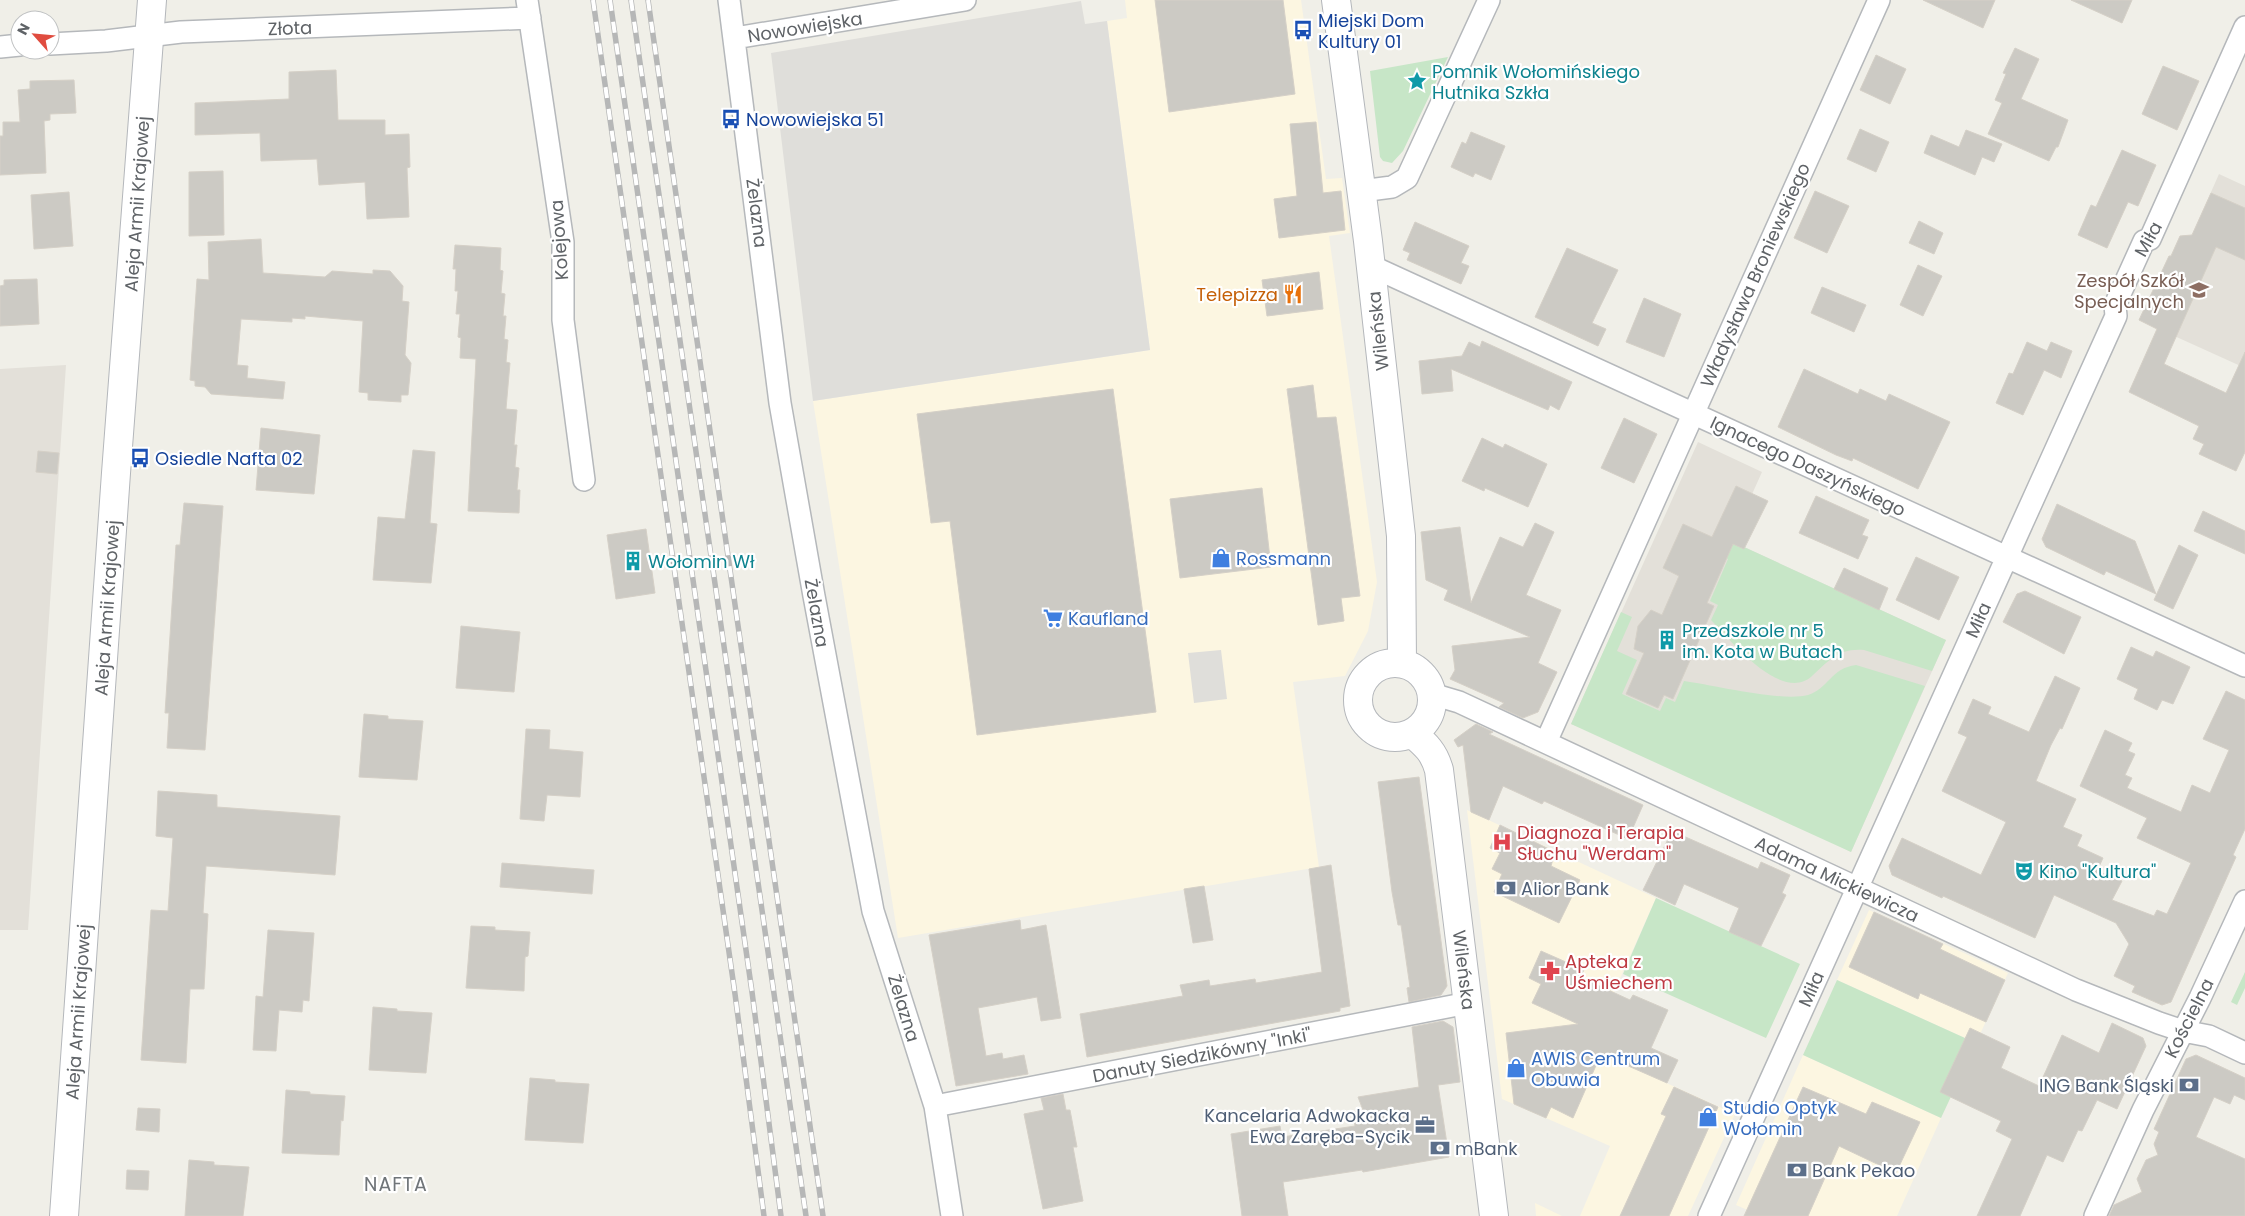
<svg xmlns="http://www.w3.org/2000/svg" width="2245" height="1216" font-family="Poppins,sans-serif">
	<style>
		.commercial { fill: #fcf6e1 }
		.industrial { fill: #dfdeda }
		.education { fill: #e3e0d9 }
		.green { fill: #c7e6c7 }
		.building { fill: #cccac4; stroke: #d5d0c7 }
		.lines { fill: none; stroke-linecap: round; stroke-linejoin: round }
		.street-casing { stroke: #b5b8bb; stroke-width: 24 }
		.secondary-casing { stroke: #b4b7bb; stroke-width: 30 }
		.street { stroke: #fff; stroke-width: 21 }
		.secondary { stroke: #fff; stroke-width: 28 }
		.rail-casing { stroke: #b6b7b7; stroke-width: 5.5 }
		.rail { stroke: #fff; stroke-width: 4; stroke-dasharray: 11; stroke-linecap: butt }
		.labels { text-anchor: middle; dominant-baseline: central; stroke-width: 4.5; stroke-linejoin: round; paint-order: stroke }
		.transit-label { font-size: 18px; fill: #164399; stroke: #fff; text-anchor: start }
		.street-label { font-size: 18px; fill: #5f6367; stroke: #fff }
		.culture-label { font-size: 18px; fill: #0d838f; stroke: #fff; text-anchor: start }
		.education-label { font-size: 18px; fill: #785e54; stroke: #fff; text-anchor: end }
		.food-label { font-size: 18px; fill: #c56008; stroke: #fff; text-anchor: end }
		.shop-label { font-size: 18px; fill: #366cbe; stroke: #fff; text-anchor: start }
		.health-label { font-size: 18px; fill: #be3a42; stroke: #fff; text-anchor: start }
		.service-label { font-size: 18px; fill: #4e5e75; stroke: #fff; text-anchor: start }
		.neighbourhood-label { font-size: 19px; letter-spacing: 1px; fill: #707579; stroke: #fff }
	</style>
	<rect width="100%" height="100%" fill="#f0efe8"/>
	<path class="commercial" d="M1125 0H1301L1326 179 1342 178 1350 233 1329 236 1377 582 1368 631 1345 676 1293 682 1319 867 898 938 813 401 1150 350 1107 21 1127 18Z
		M1467 810 1656 898 1589 1048 1735 1114 1688 1216H1580L1610 1146 1502 1099Z
		M1869 910 2008 973 1976 1043 1837 980Z
		M1803 1055 1941 1118 1897 1216H1761L1736 1205Z
		M1535 1203 1562 1216H1536Z"/>
	<path class="industrial" d="M1081 1 1085 24 1107 21 1150 350 813 401 771 53Z
		M1221 650 1227 699 1194 703 1188 653Z"/>
	<path class="education" d="M2219 174 2245 186V368L2139 320 2169 256 2176 259 2177 257 2174 249 2180 236 2192 235Z
		M66 365 28 930H0V369Z
		M1698 442 1762 472 1731 541 1946 640 1851 852 1696 771 1571 724Z"/>
	<path class="green" d="M1448 57 1403 151 1392 163 1383 161 1380 157 1370 71Z
		M1731 541 1946 640 1932 671 1864 650C1838 648 1830 660 1812 676 1782 704 1730 640 1711 620L1718 605 1710 601 1728 559 1723 557Z
		M1621 612 1632 617 1617 651 1637 660 1622 694 1660 711 1666 698 1675 702 1684 681C1714 685 1781 702 1808 695 1828 689 1831 668 1856 665L1925 686 1851 852 1571 724Z
		M1656 898 1800 964 1766 1038 1623 974Z
		M2245 972V988L2237 1005 2231 1002Z
		M1837 980 1976 1043 1941 1118 1803 1055Z"/>
	<path class="building" d="M1155 0H1283L1295 94 1169 112Z
		M1923 0H1995L1983 28Z
		M2071 0H2132L2122 23Z
		M2015 48 2039 59 2021 99 2068 120 2058 147H2056L2049 161 1988 134 2002 103 1995 100 2006 74 2003 73Z
		M1876 55 1906 69 1890 104 1860 90Z
		M2163 66 2199 81 2177 130 2142 114Z
		M336 70 338 120H385V135L409 134 410 167 407 168 409 217 367 219 365 182 319 185 317 159 261 161 260 133 195 135V103L289 99V72Z
		M74 80 76 113 50 114V120L44 121 46 173 0 175V136H3V122H20L18 90 30 89V81Z
		M1316 122 1323 193 1341 191 1345 230 1279 238 1274 199 1297 196 1290 124Z
		M1860 129 1889 142 1876 172 1847 159Z
		M1966 130 2002 144 1994 162 1982 157 1975 175 1924 153 1931 135 1959 147Z
		M1471 132 1505 146 1491 180 1475 173 1473 177 1451 167 1462 142 1466 144Z
		M2122 150 2156 165 2138 206 2128 202 2107 248 2078 235 2091 205 2096 207Z
		M223 171 224 235 189 236V172Z
		M1815 191 1849 206 1827 253 1794 238Z
		M69 192 73 246 34 249 31 195Z
		M2211 193 2245 208V260L2216 247 2164 364 2226 393 2245 352V452L2236 471 2199 454 2204 444 2193 439 2199 426 2129 392 2157 329 2139 320 2169 256H2171L2180 236 2192 235Z
		M1919 221 1943 233 1934 254 1909 243Z
		M1415 222 1469 246 1461 263 1469 266 1461 284 1407 260 1410 253 1403 250Z
		M261 239 263 273 325 277 332 271 373 274V270L390 271 403 286 402 301 409 302 405 355 411 363 408 395H401V402L368 400V393L359 392 363 321 305 316V319L292 318V322L241 319 237 365 248 366 247 378 285 382 283 399 211 394 205 387 195 386V381L190 380 197 279 209 280 208 242Z
		M455 245 501 248 500 270 503 271 501 293 505 294 503 316H506L504 339 508 340 506 362 510 363 506 409 517 410 514 445H517L515 467 519 468 517 490H520L519 513 468 511 476 359 460 358 461 338 458 337 460 314H456L458 291H455L456 269H453Z
		M1567 248 1618 270 1592 323 1606 329 1598 346 1535 317Z
		M1918 265 1942 276 1923 316 1900 305Z
		M1319 272 1323 309 1267 316 1262 280Z
		M37 279 39 324 0 326V286L4 285V280Z
		M1822 287 1866 305 1854 332 1811 313Z
		M1644 298 1681 314 1664 357 1626 342Z
		M1482 341 1572 382 1559 410 1550 405 1548 410 1451 369 1453 391 1422 394 1419 361 1462 356 1469 342 1480 347Z
		M2027 342 2047 351 2051 342 2072 351 2061 378 2044 370 2023 415 1996 403 2009 373 2013 374Z
		M1804 369 1858 394 1860 389 1886 401 1889 394 1950 422 1918 489 1853 458 1852 461 1836 455 1778 427Z
		M1313 385 1317 418 1336 417 1360 596 1341 598 1344 621 1318 625 1287 389Z
		M1113 389 1156 712 977 735 950 521 931 523 917 414Z
		M1624 418 1657 434 1634 483 1601 468Z
		M261 428 320 435 314 494 256 490Z
		M1482 438 1503 448 1505 444 1547 464 1528 507 1485 488 1484 491 1462 481Z
		M413 450 435 452 430 523 437 524 431 583 373 580 378 517 405 519Z
		M38 451 59 453 57 474 36 472Z
		M1736 486 1768 501 1744 549 1733 544 1707 603 1714 606 1673 699 1664 695 1658 708 1626 694 1644 653 1634 649 1638 626 1651 610 1662 615 1679 576 1663 568 1683 524 1712 537Z
		M1262 488 1271 567 1180 578 1170 499Z
		M1816 496 1869 520 1862 535 1868 537 1858 559 1799 533Z
		M184 503 223 506 205 750 167 748 169 713H165L172 605 176 545H180Z
		M2057 504 2135 541 2156 594 2106 571 2104 575 2046 547 2042 539Z
		M2203 511 2245 531V554L2194 531Z
		M1535 523 1554 532 1526 595 1561 610 1538 663 1557 672 1538 712 1523 718 1499 707 1504 703 1450 679 1455 670 1452 646 1530 637 1444 600 1448 590 1426 580 1421 532 1460 527 1471 603 1500 537 1523 547Z
		M646 529 655 593 616 599 607 535Z
		M2179 545 2198 555 2173 609 2154 600Z
		M1916 557 1959 577 1939 620 1896 600Z
		M1844 568 1888 588 1879 610 1834 589Z
		M2025 591 2081 617 2064 654 2003 622 2017 594Z
		M461 626 520 632 514 692 456 688Z
		M2131 647 2153 657 2156 651 2190 667 2173 704 2162 700 2157 710 2134 699 2138 689 2117 679Z
		M2055 676 2080 688 2062 729 2060 728 2051 745 2036 781 2076 799 2063 827 2082 835 2077 846 2103 858 2097 871 2122 881 2112 900 2154 916 2157 910 2167 914 2191 863 2137 838 2147 818 2080 786 2105 730 2132 743 2128 751 2135 754 2125 775 2132 778 2127 788 2181 812 2192 785 2210 793 2229 750 2203 739 2226 691 2245 700V829L2233 855 2236 857 2171 1002 2162 1005 2132 992 2135 986 2114 976 2129 944 2116 923 2054 895 2035 938 1943 896 1942 898 1892 875 1889 866 1902 838 1981 875 2006 822 1942 791 1967 737 1958 733 1973 699 1991 707 1988 714 2029 732Z
		M364 714 388 716V719L423 721 417 780 359 777Z
		M1476 724 1493 732 1489 734 1643 805 1628 839 1544 801 1542 804 1503 786 1489 820 1471 812 1463 745 1458 747 1454 740Z
		M526 729 550 730 549 749 583 752 580 797 547 795 544 821 520 819Z
		M1419 777 1447 986 1441 995 1409 1002 1407 988 1410 987 1401 925H1398L1392 892 1378 782Z
		M158 791 217 795V807L340 816 335 875 206 866 203 913 208 914 204 989H190L186 1063 141 1060 151 910 168 911 173 838 156 836Z
		M1500 825 1555 852 1551 866 1580 880 1559 923 1494 892 1502 874 1492 869 1500 853 1490 848Z
		M1672 831 1758 869 1761 862 1790 875 1782 893 1786 895 1761 946 1729 932 1739 908 1684 884 1675 905 1643 890Z
		M502 863 594 870 592 894 500 887Z
		M1331 865 1350 1006 1340 1008V1011L1087 1057 1080 1014 1183 996 1180 985 1209 980 1210 986 1255 979 1256 983 1322 972 1309 869Z
		M1204 886 1213 940 1193 943 1184 889Z
		M1874 912 1943 944 1940 949 2005 980 1986 1022 1920 993 1918 999 1849 967Z
		M1020 920 1021 930 1046 925 1061 1018 1041 1021 1037 997 978 1008 986 1056 1002 1053 1003 1059 1024 1055 1028 1074 956 1086 929 935Z
		M471 926 495 927V930L530 932 528 956 525 957 524 991 466 988Z
		M268 930 314 933 309 1001 303 1000 302 1012 279 1010 276 1051 253 1050 256 996 263 997Z
		M1541 951 1584 970 1580 977 1630 1000 1633 995 1668 1010 1651 1048 1678 1060 1667 1083 1601 1054 1573 1118 1551 1107 1546 1118 1514 1104 1506 1033 1578 1024 1532 1003 1541 984 1529 978Z
		M373 1007 397 1009V1011L432 1013 426 1073 369 1070Z
		M1443 1021 1453 1027 1460 1082 1438 1085 1449 1157 1363 1172 1362 1170 1283 1182 1288 1216H1242L1231 1134 1280 1126 1282 1137 1355 1126 1353 1112 1363 1110 1358 1097 1419 1087 1412 1027Z
		M2112 1023 2143 1038 2146 1046 2117 1109 2097 1100 2082 1131 2078 1130 2063 1162 2047 1155 2020 1216H1977L2012 1139 1996 1131 2001 1121 1940 1092 1970 1028 2010 1047 2001 1068 2039 1086 2062 1035 2099 1053Z
		M2196 1055 2245 1078V1100L2234 1095 2230 1104 2214 1097 2196 1137 2245 1159V1216H2109L2114 1205 2142 1192 2137 1179 2146 1160 2158 1155 2154 1144 2159 1132 2154 1129 2186 1059Z
		M530 1078 555 1080V1082L589 1084 583 1143 525 1140Z
		M1674 1087 1718 1107 1669 1216H1620L1666 1116 1661 1114Z
		M1803 1087 1866 1114 1872 1102 1920 1122 1896 1173 1839 1146 1808 1216H1744Z
		M286 1090 310 1092V1094L345 1096 343 1121 341 1120 339 1155 282 1153Z
		M1063 1094 1066 1110H1070L1077 1147H1073L1083 1201 1043 1209 1024 1114 1044 1110 1041 1098Z
		M138 1108 160 1109 159 1132 136 1130Z
		M189 1160 214 1162V1165L249 1167 243 1216H185Z
		M127 1170 149 1171 148 1190 126 1189Z"/>
	<g class="lines">
		<defs>
			<path id="street" d="M527 0 563 242V320L584 480
				M729 0 780 403 814 596 873 911 935 1106 952 1216
				M735 38 965 0
				M50 44 106 41 181 32 530 18
				M0 47 20 45
				M1361 191 1392 187 1407 178 1489 0
				M1371 266 2245 666
				M1432 694 1459 702 2076 990 2159 1023 2183 1031 2209 1036 2245 1053
				M1546 742 1879 0
				M935 1106 1468 1003
				M1709 1216 2116 316 2115 305 2144 241 2150 239 2245 27
				M2095 1216 2143 1110 2200 998 2245 901"/>
			<path id="secondary" d="M1336 0 1368 241 1401 536 1402 663
				M1358 700a37 37 0 1 1 74 0a37 37 0 1 1-74 0Z
				M1412 733C1426 745 1434 752 1439 770L1494 1216
				M64 1216 116 473 152 0"/>
		</defs>
		<use href="#street" class="street-casing"/>
		<use href="#secondary" class="secondary-casing"/>
		<use href="#street" class="street"/>
		<use href="#secondary" class="secondary"/>
		<defs>
			<path id="rail" d="M593 0 735 994 764 1216
				M610 0 752 992 781 1216
				M631 0 806 1216
				M648 0 823 1216"/>
		</defs>
		<use href="#rail" class="rail-casing"/>
		<use href="#rail" class="rail"/>
	</g>
	<defs>
		<symbol id="bus-bare" viewBox="-9 -9 18 18"><path d="M-5-6H5V4H4V6H2V4H-2V6H-4V4H-5ZM-3.5-4V0h7V-4ZM-3.5 1.2v1.5H-2V1.2ZM2 1.2v1.5H3.5V1.2Z" fill="#1a4fb4" stroke="#fff" stroke-width="2.5" paint-order="stroke"/></symbol>
		<symbol id="sight-bare" viewBox="-9 -9 18 18"><path d="M0-6L1.8-2.2L6-1.7L2.9 1.2L3.7 5.4L0 3.3L-3.7 5.4L-2.9 1.2L-6-1.7L-1.8-2.2Z" fill="#0f9aa8" stroke="#fff" stroke-width="2.5" paint-order="stroke"/></symbol>
		<symbol id="school-bare" viewBox="-9 -9 18 18"><path d="M0-5L7-2L0 1L-7-2ZM-4 1L0 2.5L4 1V4Q0 6-4 4Z" fill="#8d6e63" stroke="#fff" stroke-width="2.5" paint-order="stroke"/></symbol>
		<symbol id="restaurant-bare" viewBox="-9 -9 18 18"><path d="M-5-6h1v4h1v-4h1v4h1v-4h1v5L-1.5 .5V6h-2V.5L-5-1ZM5-6V6H3V1.5H1.5Q1.5-4 5-6Z" fill="#e8710a" stroke="#fff" stroke-width="2.5" paint-order="stroke"/></symbol>
		<symbol id="shop-bare" viewBox="-9 -9 18 18"><path d="M-5-2.5h2.3a2.7 3.5 0 0 1 5.4 0H5L5.5 6h-11ZM-1.5-2.5h3a1.5 2.3 0 0 0-3 0Z" fill="#3f7fe0" stroke="#fff" stroke-width="2.5" paint-order="stroke"/></symbol>
		<symbol id="building-bare" viewBox="-9 -9 18 18"><path d="M-4-6H4V6H1V3H-1V6H-4ZM-2.5-4.3h1.7v1.8h-1.7ZM.8-4.3h1.7v1.8H.8ZM-2.5-1h1.7V.8h-1.7ZM.8-1h1.7V.8H.8Z" fill="#0f9aa8" stroke="#fff" stroke-width="2.5" paint-order="stroke"/></symbol>
		<symbol id="supermarket-bare" viewBox="-9 -9 18 18"><path d="M-6-5.5h2.5l.6 2H6L4.5 2H-2.5L-4.4-4H-6ZM-1.5 3.2a1.3 1.3 0 1 0 .1 0ZM3 3.2a1.3 1.3 0 1 0 .1 0Z" fill="#3f7fe0" stroke="#fff" stroke-width="2.5" paint-order="stroke"/></symbol>
		<symbol id="hospital-bare" viewBox="-9 -9 18 18"><path d="M-5-5h3v3.5h4V-5h3V5h-3V1.5h-4V5h-3Z" fill="#e0444e" stroke="#fff" stroke-width="2.5" paint-order="stroke"/></symbol>
		<symbol id="theatre-bare" viewBox="-9 -9 18 18"><path d="M-5-5.5Q0-4 5-5.5V0Q5 5 0 6Q-5 5-5 0ZM-3.3-2.5H-1v1.5H-3.3ZM1-2.5H3.3v1.5H1ZM-2.8 1Q0 5.5 2.8 1Z" fill="#0f9aa8" stroke="#fff" stroke-width="2.5" paint-order="stroke"/></symbol>
		<symbol id="bank-bare" viewBox="-9 -9 18 18"><path d="M-6-4H6V4H-6ZM0-2.3a2.3 2.3 0 1 0 0 4.6a2.3 2.3 0 1 0 0-4.6Z" fill="#5c6f8a" stroke="#fff" stroke-width="2.5" paint-order="stroke"/></symbol>
		<symbol id="pharmacy-bare" viewBox="-9 -9 18 18"><path d="M-2-6h4v4h4v4h-4v4h-4v-4h-4v-4h4Z" fill="#e0444e" stroke="#fff" stroke-width="2.5" paint-order="stroke"/></symbol>
		<symbol id="office-bare" viewBox="-9 -9 18 18"><path d="M-6-3h4V-5.5h4V-3h4V5H-6ZM-1-4.5V-3h2v-1.5ZM-6 0V1H6V0Z" fill="#5c6f8a" stroke="#fff" stroke-width="2.5" paint-order="stroke"/></symbol>
	</defs>
	<g fill-rule="evenodd">
		<use href="#bus-bare" x="1289" y="16" width="28" height="28"/>
		<use href="#sight-bare" x="1403" y="67" width="28" height="28"/>
		<use href="#bus-bare" x="717" y="105" width="28" height="28"/>
		<use href="#school-bare" x="2185" y="276" width="28" height="28"/>
		<use href="#restaurant-bare" x="1279" y="280" width="28" height="28"/>
		<use href="#bus-bare" x="126" y="444" width="28" height="28"/>
		<use href="#shop-bare" x="1207" y="544" width="28" height="28"/>
		<use href="#building-bare" x="619" y="547" width="28" height="28"/>
		<use href="#supermarket-bare" x="1039" y="604" width="28" height="28"/>
		<use href="#building-bare" x="1653" y="626" width="28" height="28"/>
		<use href="#hospital-bare" x="1488" y="828" width="28" height="28"/>
		<use href="#theatre-bare" x="2010" y="857" width="28" height="28"/>
		<use href="#bank-bare" x="1492" y="874" width="28" height="28"/>
		<use href="#pharmacy-bare" x="1536" y="957" width="28" height="28"/>
		<use href="#shop-bare" x="1502" y="1054" width="28" height="28"/>
		<use href="#bank-bare" x="2175" y="1071" width="28" height="28"/>
		<use href="#shop-bare" x="1694" y="1103" width="28" height="28"/>
		<use href="#office-bare" x="1411" y="1111" width="28" height="28"/>
		<use href="#bank-bare" x="1426" y="1134" width="28" height="28"/>
		<use href="#bank-bare" x="1783" y="1156" width="28" height="28"/>
	</g>
	<g class="labels">
		<g class="transit-label">
			<text x="1318" y="20">Miejski Dom<tspan x="1318" dy="21">Kultury 01</tspan></text>
			<text x="746" y="119">Nowowiejska 51</text>
			<text x="155" y="458">Osiedle Nafta 02</text>
		</g>
		<g class="street-label">
			<text transform="translate(805 27) rotate(-9)">Nowowiejska</text>
			<text transform="translate(290 28) rotate(-2)">Złota</text>
			<text transform="translate(137 204) rotate(-86)">Aleja Armii Krajowej</text>
			<text transform="translate(757 213) rotate(83)">Żelazna</text>
			<text transform="translate(2148 239) rotate(-61)">Miła</text>
			<text transform="translate(559 240) rotate(-94)">Kolejowa</text>
			<text transform="translate(1755 275) rotate(-66)">Władysława Broniewskiego</text>
			<text transform="translate(1378 331) rotate(-96)">Wileńska</text>
			<text transform="translate(1808 466) rotate(25)">Ignacego Daszyńskiego</text>
			<text transform="translate(107 608) rotate(-86)">Aleja Armii Krajowej</text>
			<text transform="translate(817 613) rotate(80)">Żelazna</text>
			<text transform="translate(1978 620) rotate(-66)">Miła</text>
			<text transform="translate(1837 879) rotate(25)">Adama Mickiewicza</text>
			<text transform="translate(1464 970) rotate(83)">Wileńska</text>
			<text transform="translate(1811 989) rotate(-66)">Miła</text>
			<text transform="translate(904 1008) rotate(73)">Żelazna</text>
			<text transform="translate(78 1012) rotate(-86)">Aleja Armii Krajowej</text>
			<text transform="translate(2189 1018) rotate(-63)">Kościelna</text>
			<text transform="translate(1202 1055) rotate(-11)">Danuty Siedzikówny "Inki"</text>
		</g>
		<g class="culture-label">
			<text x="1432" y="71">Pomnik Wołomińskiego<tspan x="1432" dy="21">Hutnika Szkła</tspan></text>
			<text x="648" y="561">Wołomin Wł</text>
			<text x="1682" y="630">Przedszkole nr 5<tspan x="1682" dy="21">im. Kota w Butach</tspan></text>
			<text x="2039" y="871">Kino "Kultura"</text>
		</g>
		<g class="education-label">
			<text x="2184" y="280">Zespół Szkół<tspan x="2184" dy="21">Specjalnych</tspan></text>
		</g>
		<g class="food-label">
			<text x="1278" y="294">Telepizza</text>
		</g>
		<g class="shop-label">
			<text x="1236" y="558">Rossmann</text>
			<text x="1068" y="618">Kaufland</text>
			<text x="1531" y="1058">AWIS Centrum<tspan x="1531" dy="21">Obuwia</tspan></text>
			<text x="1723" y="1107">Studio Optyk<tspan x="1723" dy="21">Wołomin</tspan></text>
		</g>
		<g class="health-label">
			<text x="1517" y="832">Diagnoza i Terapia<tspan x="1517" dy="21">Słuchu "Werdam"</tspan></text>
			<text x="1565" y="961">Apteka z<tspan x="1565" dy="21">Uśmiechem</tspan></text>
		</g>
		<g class="service-label">
			<text x="1521" y="888">Alior Bank</text>
			<text x="2174" y="1085" text-anchor="end">ING Bank Śląski</text>
			<text x="1410" y="1115" text-anchor="end">Kancelaria Adwokacka<tspan x="1410" dy="21">Ewa Zaręba-Sycik</tspan></text>
			<text x="1455" y="1148">mBank</text>
			<text x="1812" y="1170">Bank Pekao</text>
		</g>
		<g class="neighbourhood-label">
			<text x="396" y="1184">NAFTA</text>
		</g>
	</g>
	<g transform="translate(35 35) rotate(297)"><circle r="24" fill="#ffffff" stroke="#bfc1c2"/>
	<path d="M0-4L9 19L0 12L-9 19Z" fill="#e04c3f"/>
	<text y="-8" font-size="14" font-weight="bold" text-anchor="middle" fill="#5f6367">N</text>
	</g>
</svg>
